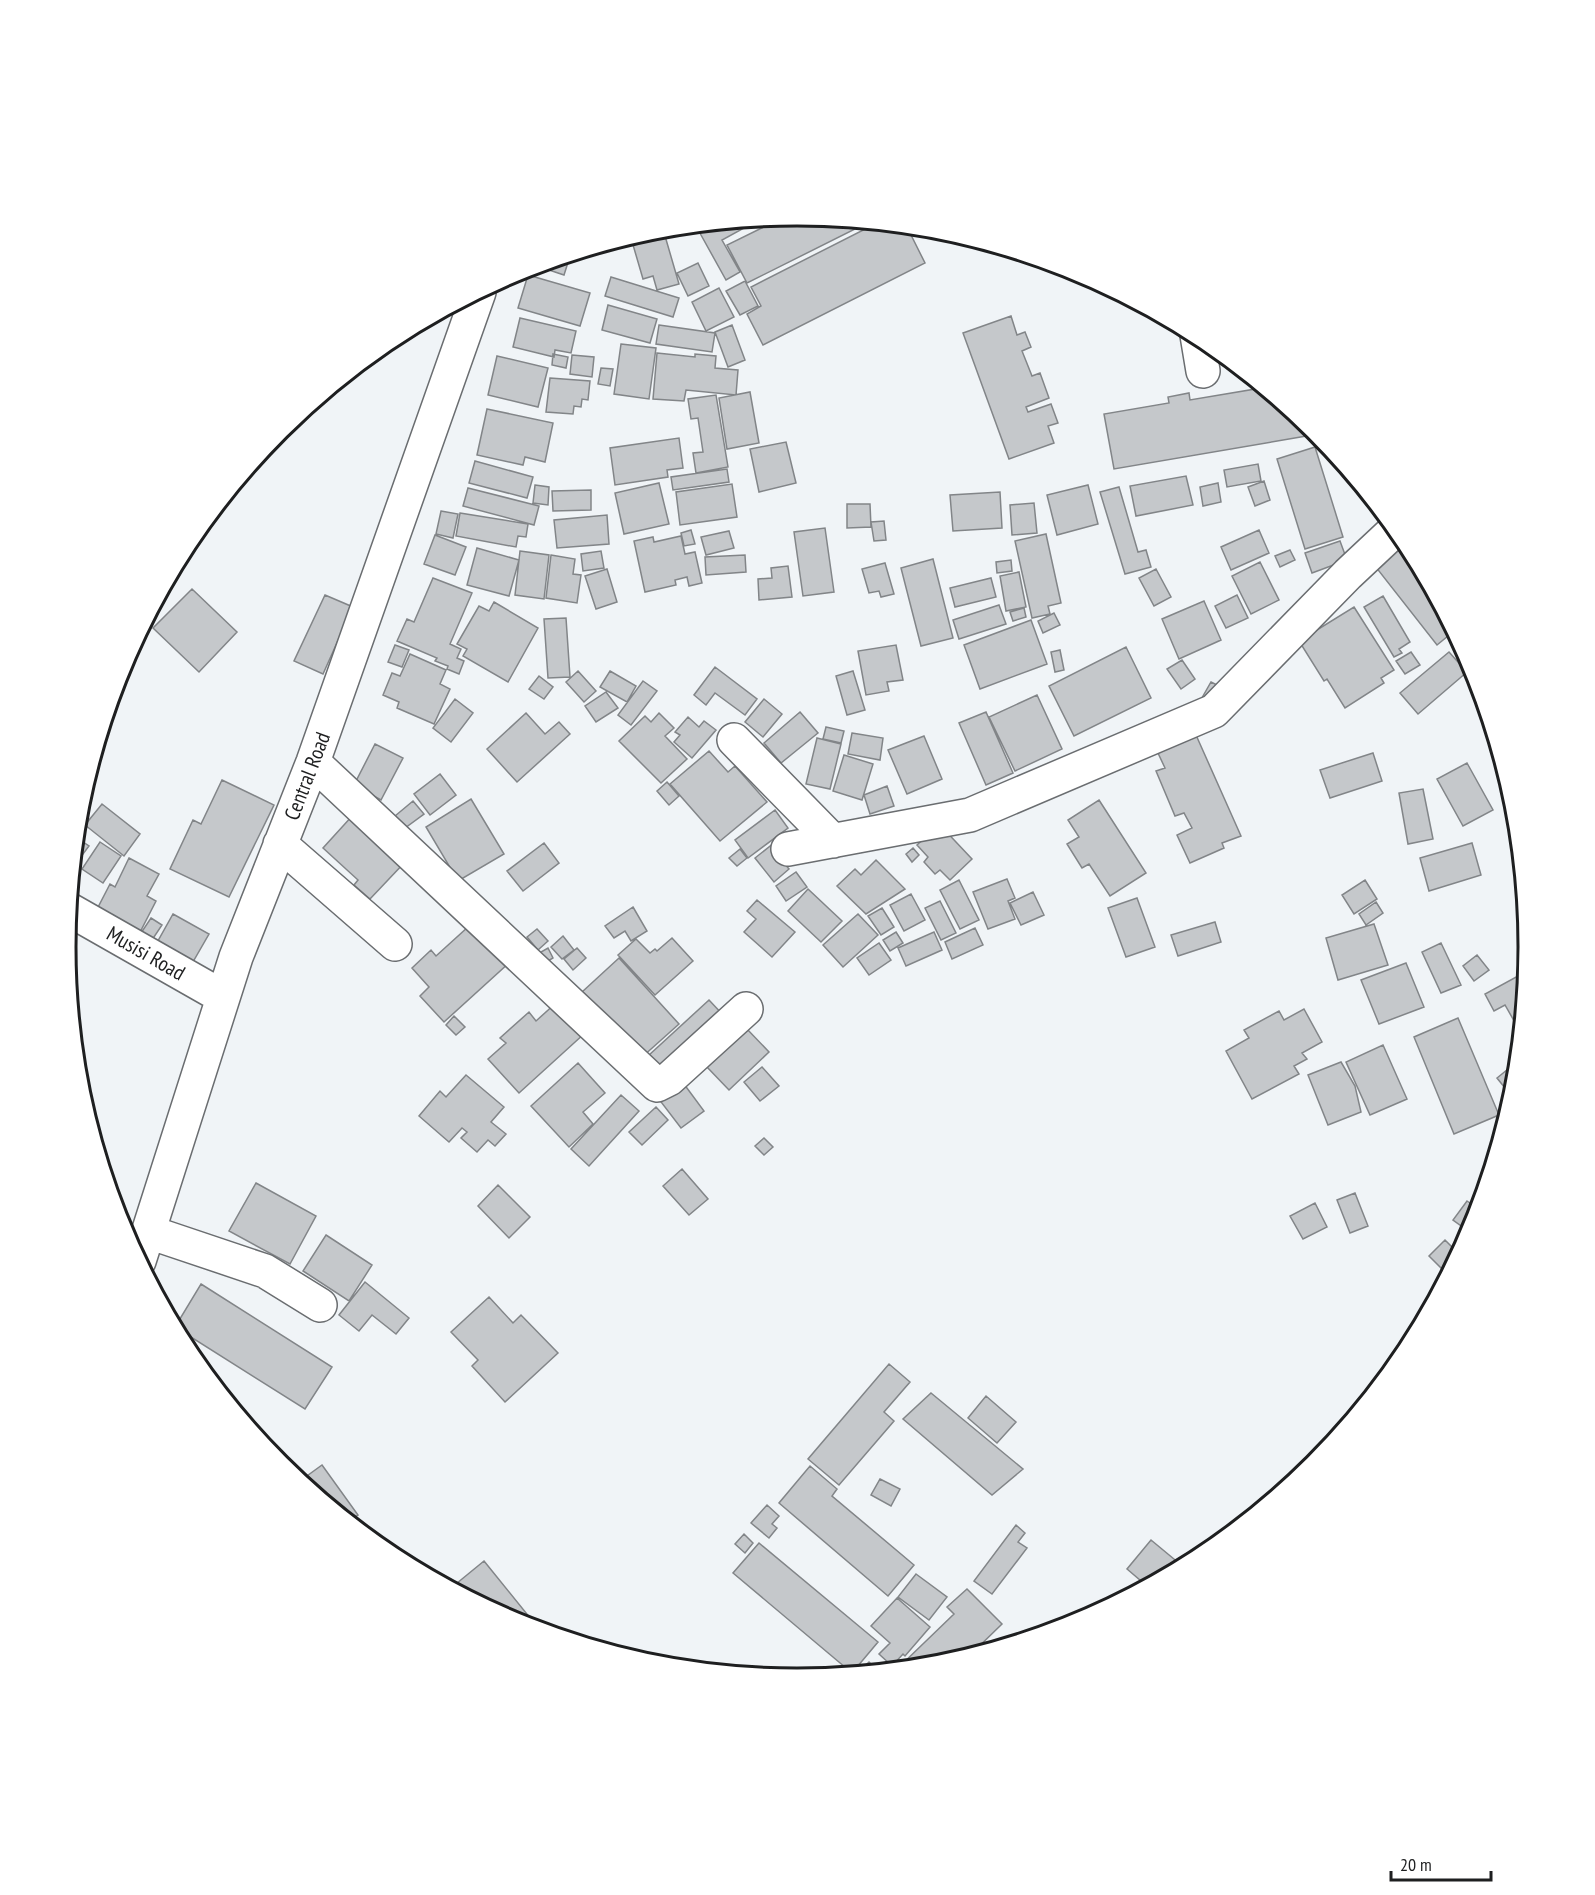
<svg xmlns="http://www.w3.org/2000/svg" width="1595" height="1895" font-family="'PT Sans Narrow',sans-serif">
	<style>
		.building { fill: #c5c8cb; stroke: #828588; stroke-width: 1.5 }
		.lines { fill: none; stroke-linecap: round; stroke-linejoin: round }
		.minor-casing { stroke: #6a6d70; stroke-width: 36 }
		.minor { stroke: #fff; stroke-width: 33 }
		.labels { text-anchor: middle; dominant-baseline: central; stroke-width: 4.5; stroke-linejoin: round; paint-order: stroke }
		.street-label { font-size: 21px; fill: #1e1f20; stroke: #fff }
		.rim { fill: none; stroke: #1e1f20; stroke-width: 3 }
	</style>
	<rect width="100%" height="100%" fill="#f0f4f7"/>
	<path class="building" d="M798 216 867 223 747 283 727 245 782 218Z
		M754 220 755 222 722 240 740 272 726 280 696 226Z
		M875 224 907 227 925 263 763 345 747 314 761 306 751 287Z
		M663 229 679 284 657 290 653 276 643 279 631 238Z
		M570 256 564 275 540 267 541 264Z
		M698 263 709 286 688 296 677 273Z
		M528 275 590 293 580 326 518 308Z
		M611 277 679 298 673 317 605 296Z
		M745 281 758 306 740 315 726 291Z
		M719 288 734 317 706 331 692 302Z
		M608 305 657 319 650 343 602 330Z
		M1011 316 1017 335 1025 332 1031 347 1022 351 1032 376 1040 373 1049 398 1026 407 1028 412 1051 404 1058 423 1048 426 1054 443 1009 459 963 333Z
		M520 318 576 331 571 353 555 350 554 357 513 347Z
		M659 325 715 333 712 352 656 344Z
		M732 325 745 360 728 367 715 332Z
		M621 344 656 348 649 399 614 394Z
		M657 353 695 357V354L716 356 715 368 738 370 736 395 686 390 684 401 653 399Z
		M553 354 568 357 566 368 552 365Z
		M572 355 594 357 592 377 570 374Z
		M497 356 548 368 538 407 488 395Z
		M601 368 613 369 610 386 598 384Z
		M550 378 590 381 588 400 582 399 581 407 574 406 573 414 546 412Z
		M1255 381 1318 434 1114 469 1104 414 1169 403 1168 397 1189 393 1190 400 1255 389Z
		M750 392 759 443 727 449 719 398Z
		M716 395 728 467 696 473 693 453 703 452 698 418 691 419 688 399Z
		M487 409 553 423 545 462 525 457 523 465 477 455Z
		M679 438 683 468 667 470 668 477 615 485 610 448Z
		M786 442 796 483 759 492 750 449Z
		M1315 447 1343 537 1305 549 1277 459Z
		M475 461 533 477 527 498 469 483Z
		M1258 464 1261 481 1227 487 1224 470Z
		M727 469 729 482 673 490 671 477Z
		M1186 476 1193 505 1136 516 1130 486Z
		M1264 481 1270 500 1255 506 1248 487Z
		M659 483 669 524 624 534 615 493Z
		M1218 483 1221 502 1203 506 1200 487Z
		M732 484 737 517 680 525 676 492Z
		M535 485 549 487 548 505 533 503Z
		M1088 485 1098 524 1057 535 1047 495Z
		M1119 487 1138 552 1146 550 1151 567 1125 574 1100 492Z
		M468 488 539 506 534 525 463 506Z
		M591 490V510L553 511 552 491Z
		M1000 492 1002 528 953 531 950 495Z
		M1034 503 1037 533 1012 535 1010 505Z
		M847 504H870L871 527 847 528Z
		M441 511 458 514 453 538 436 534Z
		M460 513 528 524 526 537 518 536 516 547 456 536Z
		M607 515 609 544 557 548 554 520Z
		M884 521 886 540 874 541 871 522Z
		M825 528 834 592 803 596 794 532Z
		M691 530 695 544 684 546 681 533Z
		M1259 530 1269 553 1231 570 1221 547Z
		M729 531 734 548 706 555 701 537Z
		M1046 534 1061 603 1048 606 1050 614 1032 618 1015 541Z
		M435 535 466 547 455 575 424 564Z
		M681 536 685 554 695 552 702 583 689 586 687 577 675 580 676 585 645 592 634 541 653 537 654 542Z
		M1340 541 1347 560 1312 573 1305 553Z
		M1406 542 1454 631 1437 645 1375 566Z
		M477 548 519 560 509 596 467 585Z
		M1290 550 1295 560 1280 567 1275 556Z
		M520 551 549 555 544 599 515 595Z
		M601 551 604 568 583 571 581 554Z
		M551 555 575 559 573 574 581 575 577 603 546 598Z
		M745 555 746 572 706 575 705 557Z
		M933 559 953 638 921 646 901 568Z
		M1011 560 1012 571 997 573 996 562Z
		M1260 562 1279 600 1251 614 1232 576Z
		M885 563 894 594 881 597 879 591 869 593 862 569Z
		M788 566 792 597 759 600 758 579 772 578 771 568Z
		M607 569 617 602 596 609 585 576Z
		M1156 569 1171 597 1154 606 1139 578Z
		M1019 572 1026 607 1006 611 1000 576Z
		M433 578 472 593 450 644 461 649 457 658 464 661 459 674 447 669 448 666 435 661 437 658 397 641 407 619 414 622Z
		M991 578 996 597 955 607 950 588Z
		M192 589 237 632 199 672 153 628Z
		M325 595 353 607 323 674 294 661Z
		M1237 595 1248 618 1226 628 1215 606Z
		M1383 596 1410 642 1399 649 1402 653 1394 657 1364 607Z
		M1204 601 1221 640 1179 659 1162 619Z
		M494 602 538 628 508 682 463 656 467 649 457 644 479 606 489 611Z
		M999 605 1006 624 959 639 953 620Z
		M1354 607 1394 670 1381 678 1384 683 1345 708 1327 679 1324 681 1299 641Z
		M1024 608 1026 617 1013 621 1010 612Z
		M1054 613 1060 625 1043 633 1038 621Z
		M566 618 570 677 548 678 544 619Z
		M1031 620 1047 664 980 689 964 645Z
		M395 645 409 650 402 667 388 662Z
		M896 645 903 680 887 682 889 691 866 695 858 651Z
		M1126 647 1151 698 1074 736 1049 686Z
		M1060 650 1064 670 1055 672 1051 652Z
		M1411 652 1420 665 1405 674 1396 661Z
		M1449 652 1467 672 1418 714 1400 693Z
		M410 654 446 670 440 684 450 689 434 724 397 708 399 702 383 695 392 673 400 676Z
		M1182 660 1195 679 1181 689 1167 669Z
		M715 667 757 699 745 715 715 693 706 705 694 695Z
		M578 671 596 691 584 702 566 682Z
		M610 671 636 686 627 702 600 687Z
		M853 671 865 710 847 715 836 676Z
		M539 676 553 687 544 699 529 689Z
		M643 681 657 691 631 725 618 715Z
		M1211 682 1225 689 1199 703Z
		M606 692 618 708 596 722 585 706Z
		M1037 695 1062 749 1015 771 989 717Z
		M455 699 473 713 451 742 433 728Z
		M764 699 782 714 763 737 745 722Z
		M800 712 818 733 781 763 764 743Z
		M986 712 1013 773 986 785 959 723Z
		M526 713 545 734 559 722 570 734 517 782 487 749Z
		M659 713 674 728 665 736 687 759 661 783 619 741 645 716 651 722Z
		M688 717 699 727 704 721 716 730 692 758 674 742 680 735 675 732Z
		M826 727 844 731 841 743 823 739Z
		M852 733 883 738 880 760 848 754Z
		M1196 735 1241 836 1222 843 1224 848 1190 863 1177 835 1192 828 1184 813 1175 816 1156 771 1165 768 1157 751Z
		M924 736 942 779 907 794 888 750Z
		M817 738 841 744 830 789 806 784Z
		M375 744 403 758 381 800 354 785Z
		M709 751 728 772 735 766 767 802 720 841 670 784Z
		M1373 753 1382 781 1330 798 1320 770Z
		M844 755 873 764 862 800 833 791Z
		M1467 763 1493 810 1463 826 1437 779Z
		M440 774 456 795 430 815 414 794Z
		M222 780 274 805 229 897 170 869 193 820 201 824Z
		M667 782 679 796 669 805 657 791Z
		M887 786 894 806 870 814 864 795Z
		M1423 789 1433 839 1408 844 1399 793Z
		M471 799 504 854 458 881 426 827Z
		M1099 800 1146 873 1110 896 1089 864 1082 868 1067 844 1079 837 1068 820Z
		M413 801 424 814 405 828 395 816Z
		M102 804 140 834 124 856 85 825Z
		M80 807 88 813 78 826Z
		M775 810 788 828 748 858 735 840Z
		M353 815 405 862 370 899 354 885 358 880 323 848Z
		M939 824 972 859 950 880 940 870 935 874 924 862 928 857 917 845Z
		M77 838 89 846 74 866Z
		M779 839V857L789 869 774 882 755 858Z
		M100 842 121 856 103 883 82 869Z
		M544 843 559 863 523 891 507 871Z
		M1472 843 1481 875 1429 891 1420 858Z
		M913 848 919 855 912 862 906 854Z
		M740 849 747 858 737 866 729 858Z
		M129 858 159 874 147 896 156 901 136 940 93 917 110 884 115 887Z
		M876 860 905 889 866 914 837 886 855 869 861 875Z
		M796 872 807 887 786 901 776 886Z
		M1007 879 1015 898 1008 901 1015 919 988 929 973 892Z
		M959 880 979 920 960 929 940 890Z
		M1365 880 1377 899 1354 914 1342 895Z
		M808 889 842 921 821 942 788 911Z
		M1033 892 1044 915 1021 925 1010 903Z
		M911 894 925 920 904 931 890 905Z
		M1137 898 1155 947 1126 957 1108 908Z
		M757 900 795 932 772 957 744 932 756 919 747 911Z
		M940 901 956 933 941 940 925 908Z
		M1376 902 1383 913 1366 925 1359 914Z
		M633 907 647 931 631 941 625 931 614 938 605 926Z
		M882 908 894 927 881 935 868 916Z
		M173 914 209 934 190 967 154 948Z
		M858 914 878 935 843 967 823 945Z
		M151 918 162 925 150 943 139 936Z
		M1215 922 1221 942 1178 956 1171 935Z
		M1374 924 1388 965 1338 980 1326 938Z
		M468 927 510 962 444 1022 420 996 429 987 412 968 431 950 436 956Z
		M975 928 983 945 952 959 945 942Z
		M537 929 548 941 538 950 527 937Z
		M896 932 903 943 890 951 883 940Z
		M934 932 942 950 906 966 898 948Z
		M563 936 574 950 562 959 551 947Z
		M672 938 693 961 655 995 618 955 636 939 650 953 655 949 657 951Z
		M879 943 891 960 869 975 857 958Z
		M1441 943 1461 985 1441 993 1422 952Z
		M548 948 553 958 540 966 534 956Z
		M577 948 586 958 573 970 564 959Z
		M1477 955 1489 970 1474 981 1463 966Z
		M619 958 679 1024 641 1058 582 992Z
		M1406 963 1424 1007 1379 1024 1361 980Z
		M1518 976 1525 988 1521 1033 1505 1005 1494 1011 1485 994Z
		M709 1000 724 1016 664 1072 648 1056Z
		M557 1002 585 1033 519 1093 488 1059 506 1043 500 1038 529 1012 536 1021Z
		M1304 1009 1322 1042 1302 1053 1307 1059 1294 1066 1299 1074 1252 1099 1226 1051 1249 1038 1244 1030 1279 1011 1284 1020Z
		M454 1016 465 1027 456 1035 446 1025Z
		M1458 1018 1499 1115 1454 1134 1414 1037Z
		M746 1028 769 1052 729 1090 706 1066Z
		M1383 1045 1407 1099 1370 1115 1346 1062Z
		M1518 1061 1515 1091 1513 1098 1497 1078Z
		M1341 1062 1355 1086 1361 1112 1328 1125 1308 1075Z
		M578 1063 605 1093 583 1112 593 1124 569 1147 531 1106Z
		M762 1067 779 1086 760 1101 744 1082Z
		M466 1075 504 1107 491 1122 506 1134 495 1146 488 1140 477 1152 461 1138 467 1132 462 1128 449 1142 419 1116 440 1091 446 1097Z
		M681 1080 704 1111 681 1128 658 1098Z
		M621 1095 639 1111 589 1166 571 1149Z
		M656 1107 668 1120 642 1145 629 1132Z
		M764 1138 773 1147 764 1155 755 1146Z
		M682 1169 708 1199 689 1215 663 1186Z
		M256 1183 316 1216 290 1264 229 1231Z
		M498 1185 530 1217 509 1238 478 1206Z
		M1355 1193 1368 1226 1350 1233 1337 1200Z
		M1467 1201 1479 1209 1471 1233 1453 1220Z
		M1315 1203 1327 1227 1303 1239 1290 1216Z
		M326 1235 372 1265 349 1301 303 1271Z
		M1445 1240 1459 1254 1448 1275 1429 1256Z
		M365 1282 409 1318 396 1334 372 1315 359 1331 339 1315Z
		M201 1284 332 1367 305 1409 175 1327Z
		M489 1297 513 1323 521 1315 558 1353 505 1402 472 1366 478 1360 451 1332Z
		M889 1364 910 1382 884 1412 894 1421 839 1485 808 1459Z
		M931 1393 1023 1469 992 1495 903 1419Z
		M986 1396 1016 1422 997 1443 968 1418Z
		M322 1465 358 1515 349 1521 300 1481Z
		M810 1466 837 1489 832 1496 914 1565 888 1596 779 1503Z
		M880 1479 900 1489 891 1506 871 1495Z
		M767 1505 779 1516 772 1524 777 1528 769 1538 751 1523Z
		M1016 1525 1025 1533 1018 1542 1027 1548 992 1594 974 1581Z
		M744 1534 753 1543 745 1553 735 1544Z
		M1151 1540 1180 1564 1173 1572 1147 1586 1127 1569Z
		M759 1543 878 1642 852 1673 733 1573Z
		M484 1561 539 1629V1630L517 1623 451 1588Z
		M916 1574 947 1597 929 1620 898 1597Z
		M967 1589 1002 1624 968 1657 940 1665 897 1669 954 1614 947 1607Z
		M897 1598 930 1627 905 1656 903 1654 892 1666 879 1654 890 1643 871 1626Z
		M869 1662 878 1671 857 1673Z"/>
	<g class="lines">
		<defs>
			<path id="minor" d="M1197 335 1203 371
				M734 740 833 841
				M313 762 657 1085 669 1079 746 1009
				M280 844 395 944
				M788 849 970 815 1214 711 1348 574 1396 529
				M70 910 223 997
				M149 1232 265 1271 320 1305
				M139 1261 236 957 313 762 479 292"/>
		</defs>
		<use href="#minor" class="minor-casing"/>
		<use href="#minor" class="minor"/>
	</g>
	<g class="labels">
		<g class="street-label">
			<text transform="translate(307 776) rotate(-69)">Central Road</text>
			<text transform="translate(146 953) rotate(30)">Musisi Road</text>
		</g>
	</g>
	<path d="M0 0H1595V1895H0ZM76 947a721 721 0 1 1 1442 0a721 721 0 1 1-1442 0Z" fill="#fff" fill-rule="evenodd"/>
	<path class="rim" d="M76 947a721 721 0 1 1 1442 0a721 721 0 1 1-1442 0Z"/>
	<path d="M1391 1871v9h100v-9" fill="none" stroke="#1e1f20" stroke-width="3"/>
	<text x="1400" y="1871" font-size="18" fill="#1e1f20" stroke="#ffffff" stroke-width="4.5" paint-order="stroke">20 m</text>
</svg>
